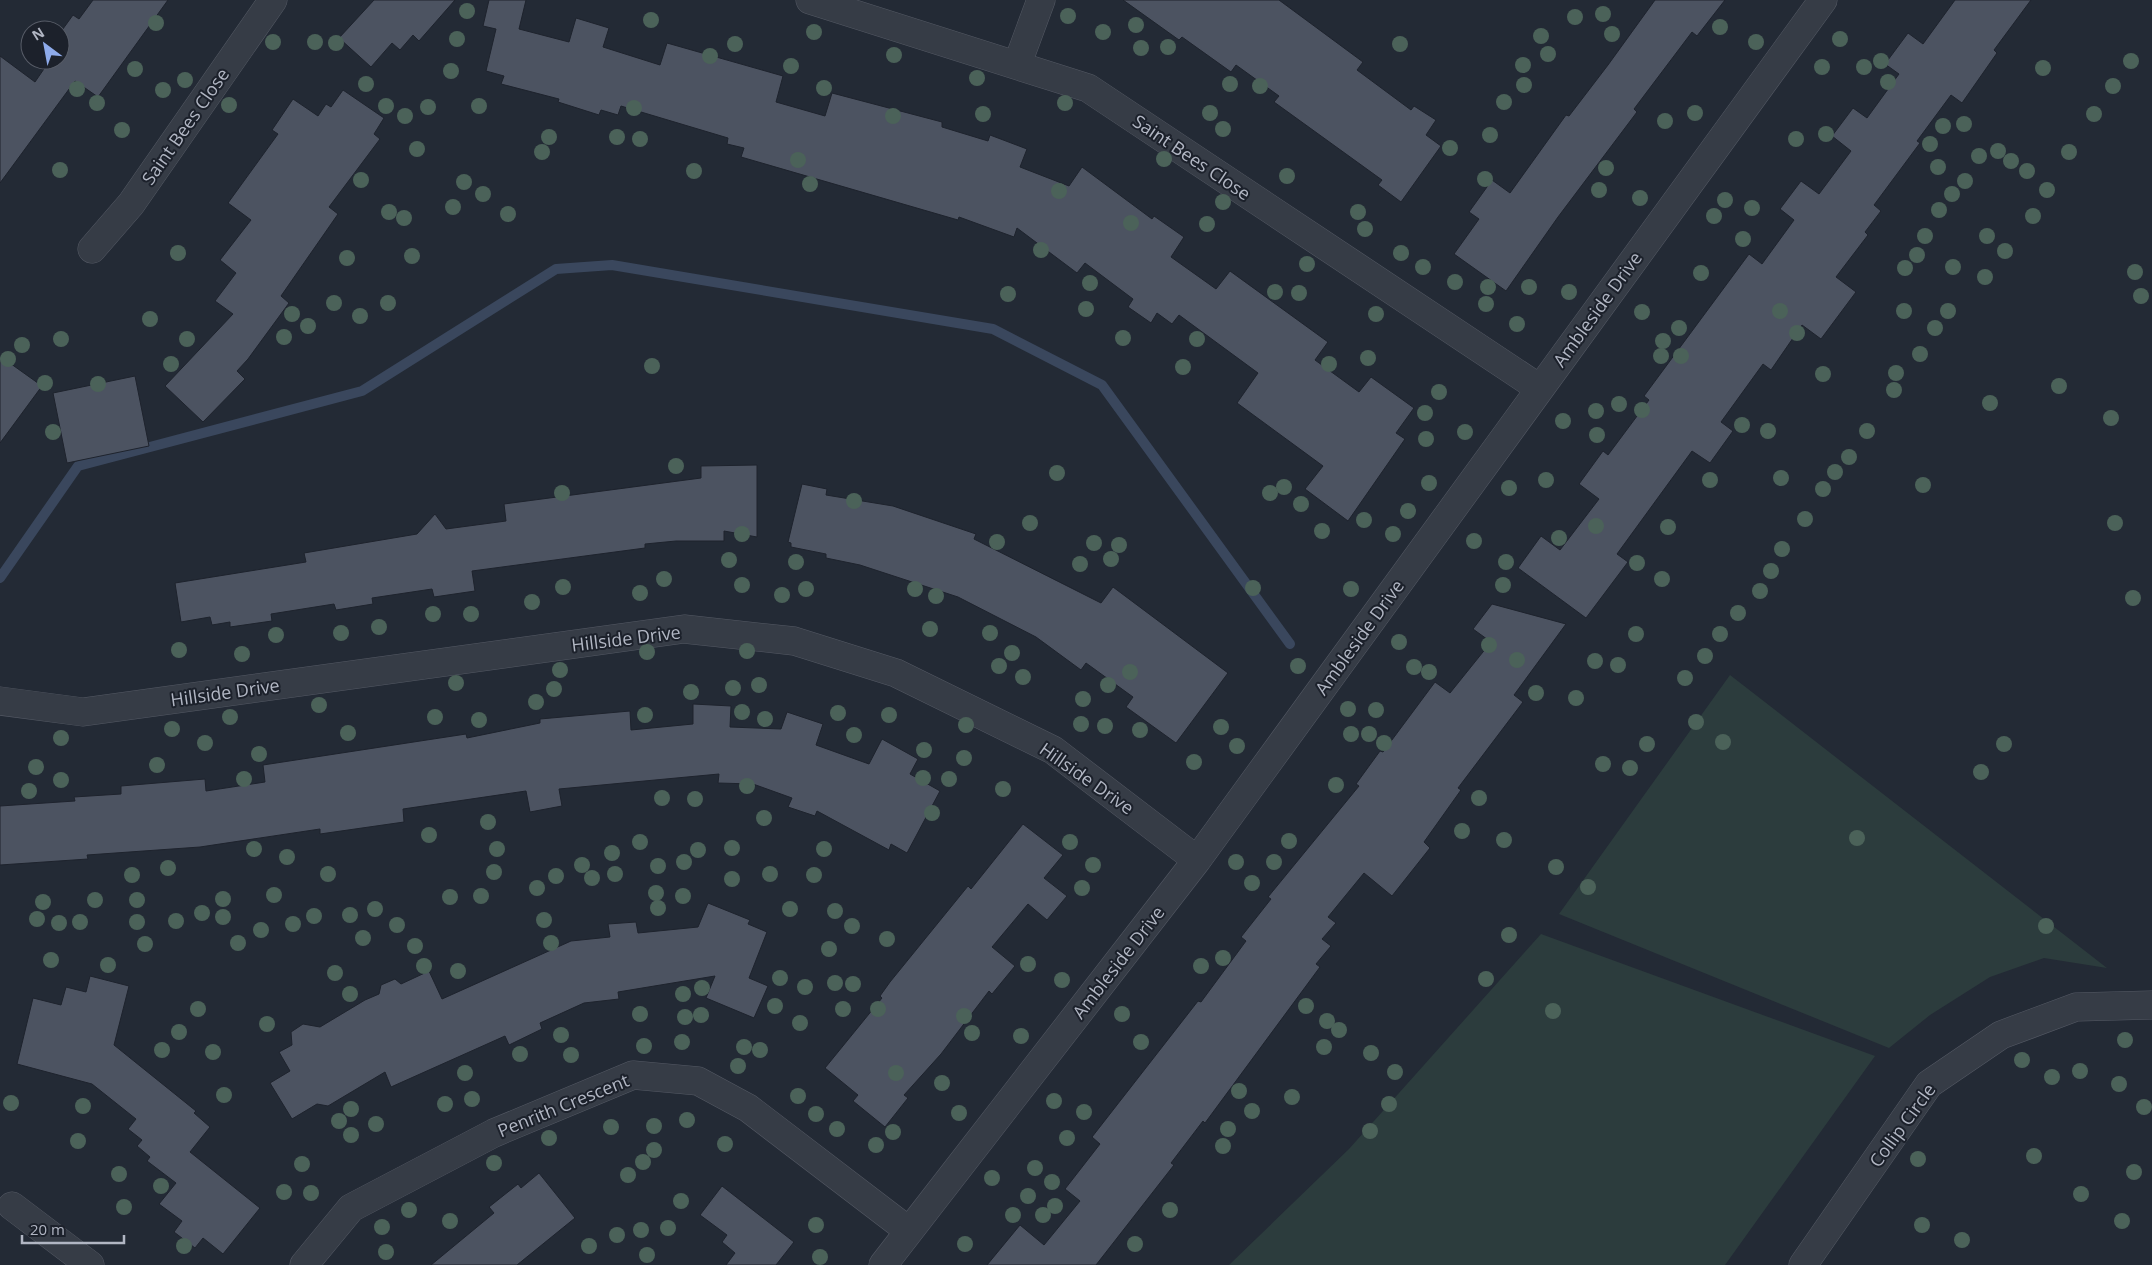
<svg xmlns="http://www.w3.org/2000/svg" width="2152" height="1265" font-family="'Open Sans',sans-serif">
	<style>
		.green { fill: #2c3c3d }
		.lines { fill: none; stroke-linecap: round; stroke-linejoin: round }
		.stream { stroke: #3a475d; stroke-width: 10 }
		.building { fill: #4c5361; stroke: #1e232d }
		.minor-casing { stroke: #545964; stroke-width: 29 }
		.minor { stroke: #363c46; stroke-width: 28 }
		.tree { fill: #4b6259 }
		.labels { text-anchor: middle; dominant-baseline: central; stroke-width: 4; stroke-linejoin: round; paint-order: stroke }
		.street-label { font-size: 18px; fill: #b1b6c3; stroke: #1c212b }
	</style>
	<rect width="100%" height="100%" fill="#232a35"/>
	<path class="green" d="M1730 675 2107 968 2044 958 1990 977 1930 1015 1889 1048 1559 914Z
		M1541 934 1875 1056 1725 1265H1229L1349 1149Z"/>
	<g class="lines">
		<path class="stream" d="M0 578 78 466 362 391 556 269 612 265 993 329 1102 385 1290 644"/>
	</g>
	<path class="building" d="M93 0H168L98 97 75 81 0 183V56L35 82 50 60H60V33L73 15 79 19Z
		M374 0H455L419 41 413 35 400 50 392 43 371 67 339 38Z
		M489 0H526L519 29 569 42 576 18 609 28 603 47 660 65 667 43 783 76 776 102 825 116 832 93 942 122V127L988 141 990 135 1027 149 1020 167 1069 186 1082 167 1152 219 1154 216 1184 237 1171 257 1216 289 1230 271 1328 342 1315 360 1359 392 1371 377 1414 408 1396 433 1405 439 1348 521 1305 489 1323 466 1237 403 1258 373 1179 315 1172 324 1157 313 1151 323 1128 307 1133 299 1085 263 1077 273 1017 228 1014 237 959 217 958 220 741 157 744 148 727 144 728 138 621 106 618 115 601 110 599 115 558 102 559 99 501 84 504 76 486 71 496 29 483 26Z
		M1123 0H1279L1363 62 1357 70 1411 110 1414 106 1436 120 1426 135 1441 146 1401 202 1378 185 1382 180 1274 102 1279 96 1236 65 1231 72 1182 37 1179 40Z
		M1655 0H1725L1697 36 1692 32 1634 109 1637 112 1558 217 1506 291 1454 254 1479 219 1469 212 1492 180 1510 193 1566 115 1569 116 1608 65Z
		M1955 0H2031L1994 50 1997 53 1962 103 1951 95 1917 141 1920 143 1874 205 1881 211 1865 232 1868 235 1836 277 1856 292 1821 339 1802 325 1771 370 1763 364 1721 422 1733 431 1710 463 1692 451 1617 554 1628 562 1586 618 1518 568 1541 536 1560 550 1599 499 1579 484 1603 451 1608 455 1649 400 1644 396 1749 254 1762 264 1794 220 1780 209 1801 181 1819 194 1851 151 1832 136 1853 108 1867 118 1899 74 1885 64 1908 33 1923 44Z
		M343 90 384 118 374 134 380 139 329 207 338 214 281 296 289 303 248 359 237 371 245 379 203 422 165 386 233 314 215 301 236 273 220 260 251 220 228 203 278 134 272 130 293 99 318 116 326 104 331 107Z
		M0 356 42 386 0 443Z
		M135 376 149 446 67 463 53 393Z
		M757 465V537L724 531V541H676L645 544V548L472 571 475 591 434 597 432 589 372 598 373 604 336 610 334 604 271 614 272 621 230 627V622L212 625 210 617 181 622 175 583 306 562 304 553 417 534 435 514 446 529 506 521 504 504 701 478V466Z
		M802 484 827 489 826 495 893 506 976 534 974 539 1101 603 1113 587 1228 673 1176 743 1126 707 1133 697 1086 663 1081 670 1036 637 958 597 860 565 826 558V554L791 547V543L788 542Z
		M1492 604 1566 624 1514 695 1523 702 1458 788 1461 790 1424 842 1430 848 1392 896 1364 873 1328 917 1336 923 1322 939 1331 946 1316 964 1320 967 1205 1123 1203 1121 1171 1163 1174 1165 1096 1265H987L1020 1225 1044 1245 1080 1201 1065 1189 1100 1144 1092 1137 1198 1001 1201 1002 1246 941 1241 937 1271 899 1268 897 1359 786 1356 784 1380 751 1383 752 1435 682 1450 693 1491 642 1473 629Z
		M693 704 731 706 730 727 781 729 787 712 823 724 816 745 869 764 882 739 918 759 910 774 940 791 907 853 891 844 889 850 817 811 815 816 788 807 792 798 753 784 718 783 719 774 559 789 562 806 530 812 526 791 403 809 404 822 320 834V829L200 847 87 855 88 859 0 865V806L75 801 74 797 121 794V786L205 779 206 791 265 782 263 765 466 734 467 738 540 723V719L630 711 631 730 693 724Z
		M1023 824 1063 855 1044 878 1067 896 1047 920 1028 904 992 947 1015 966 992 994 989 991 941 1054 904 1095 908 1098 885 1127 853 1101 858 1095 825 1068 882 998 880 996 890 982 968 886 971 889Z
		M708 903 750 920 748 924 767 932 749 978 768 986 754 1018 706 998 715 976 618 992 619 999 584 1003 540 1023 542 1029 509 1045 505 1036 391 1087 385 1072 328 1106 317 1104 292 1119 270 1083 290 1071 279 1052 292 1045 291 1032 303 1024 320 1027 365 1000 379 994 381 985 395 979 401 984 429 971 442 999 571 941 610 937 608 924 636 922 638 933 698 927Z
		M90 976 129 986 114 1045 196 1111 194 1113 210 1127 190 1152 260 1208 223 1254 203 1238 195 1248 174 1232 182 1221 159 1204 176 1183 147 1161 150 1157 137 1146 142 1140 128 1129 136 1119 92 1084 17 1064 33 998 61 1005 66 987 86 992Z
		M539 1173 575 1218 517 1265H431L494 1213 489 1207 518 1184 521 1188Z
		M722 1186 794 1242 776 1265H726L735 1253 722 1242 727 1235 700 1215Z"/>
	<g class="lines">
		<defs>
			<path id="minor" d="M810 0 1088 88 1539 388
				M1017 65 1041 0
				M92 249 131 204 273 0
				M0 701 83 712 684 629 794 641 896 673 1053 750 1197 860
				M12 1206 90 1265
				M304 1265 351 1208 494 1133 633 1075 698 1081 748 1108 909 1231
				M883 1265 1197 860 1823 0
				M1803 1265 1929 1084 2001 1035 2076 1007 2152 1005"/>
		</defs>
		<use href="#minor" class="minor-casing"/>
		<use href="#minor" class="minor"/>
	</g>
	<g class="tree">
		<circle cx="467" cy="11" r="8"/>
		<circle cx="1603" cy="14" r="8"/>
		<circle cx="1068" cy="16" r="8"/>
		<circle cx="1575" cy="17" r="8"/>
		<circle cx="651" cy="20" r="8"/>
		<circle cx="156" cy="23" r="8"/>
		<circle cx="1136" cy="25" r="8"/>
		<circle cx="1720" cy="27" r="8"/>
		<circle cx="814" cy="32" r="8"/>
		<circle cx="1103" cy="32" r="8"/>
		<circle cx="1612" cy="34" r="8"/>
		<circle cx="1541" cy="36" r="8"/>
		<circle cx="457" cy="39" r="8"/>
		<circle cx="1840" cy="39" r="8"/>
		<circle cx="273" cy="42" r="8"/>
		<circle cx="315" cy="42" r="8"/>
		<circle cx="1756" cy="42" r="8"/>
		<circle cx="336" cy="43" r="8"/>
		<circle cx="735" cy="44" r="8"/>
		<circle cx="1400" cy="44" r="8"/>
		<circle cx="1168" cy="47" r="8"/>
		<circle cx="1141" cy="48" r="8"/>
		<circle cx="1548" cy="54" r="8"/>
		<circle cx="894" cy="55" r="8"/>
		<circle cx="710" cy="56" r="8"/>
		<circle cx="1881" cy="61" r="8"/>
		<circle cx="2131" cy="61" r="8"/>
		<circle cx="1523" cy="65" r="8"/>
		<circle cx="791" cy="66" r="8"/>
		<circle cx="1822" cy="67" r="8"/>
		<circle cx="1864" cy="67" r="8"/>
		<circle cx="2043" cy="68" r="8"/>
		<circle cx="135" cy="69" r="8"/>
		<circle cx="451" cy="71" r="8"/>
		<circle cx="977" cy="78" r="8"/>
		<circle cx="185" cy="80" r="8"/>
		<circle cx="1888" cy="82" r="8"/>
		<circle cx="366" cy="84" r="8"/>
		<circle cx="1230" cy="84" r="8"/>
		<circle cx="1524" cy="85" r="8"/>
		<circle cx="1260" cy="86" r="8"/>
		<circle cx="2113" cy="86" r="8"/>
		<circle cx="824" cy="88" r="8"/>
		<circle cx="77" cy="89" r="8"/>
		<circle cx="163" cy="90" r="8"/>
		<circle cx="1504" cy="102" r="8"/>
		<circle cx="97" cy="103" r="8"/>
		<circle cx="1065" cy="103" r="8"/>
		<circle cx="229" cy="105" r="8"/>
		<circle cx="386" cy="106" r="8"/>
		<circle cx="479" cy="106" r="8"/>
		<circle cx="428" cy="107" r="8"/>
		<circle cx="634" cy="108" r="8"/>
		<circle cx="1210" cy="113" r="8"/>
		<circle cx="1695" cy="113" r="8"/>
		<circle cx="983" cy="114" r="8"/>
		<circle cx="2094" cy="114" r="8"/>
		<circle cx="405" cy="116" r="8"/>
		<circle cx="893" cy="116" r="8"/>
		<circle cx="1665" cy="121" r="8"/>
		<circle cx="1964" cy="124" r="8"/>
		<circle cx="1943" cy="126" r="8"/>
		<circle cx="1223" cy="129" r="8"/>
		<circle cx="122" cy="130" r="8"/>
		<circle cx="1826" cy="134" r="8"/>
		<circle cx="1490" cy="135" r="8"/>
		<circle cx="549" cy="137" r="8"/>
		<circle cx="617" cy="137" r="8"/>
		<circle cx="640" cy="139" r="8"/>
		<circle cx="1796" cy="139" r="8"/>
		<circle cx="1930" cy="144" r="8"/>
		<circle cx="1450" cy="148" r="8"/>
		<circle cx="417" cy="149" r="8"/>
		<circle cx="1998" cy="151" r="8"/>
		<circle cx="542" cy="152" r="8"/>
		<circle cx="2069" cy="152" r="8"/>
		<circle cx="1979" cy="156" r="8"/>
		<circle cx="1164" cy="159" r="8"/>
		<circle cx="798" cy="160" r="8"/>
		<circle cx="2011" cy="161" r="8"/>
		<circle cx="1938" cy="167" r="8"/>
		<circle cx="1606" cy="168" r="8"/>
		<circle cx="60" cy="170" r="8"/>
		<circle cx="694" cy="171" r="8"/>
		<circle cx="2027" cy="171" r="8"/>
		<circle cx="1287" cy="176" r="8"/>
		<circle cx="1485" cy="179" r="8"/>
		<circle cx="361" cy="180" r="8"/>
		<circle cx="1965" cy="181" r="8"/>
		<circle cx="464" cy="182" r="8"/>
		<circle cx="810" cy="184" r="8"/>
		<circle cx="1599" cy="190" r="8"/>
		<circle cx="2047" cy="190" r="8"/>
		<circle cx="1059" cy="191" r="8"/>
		<circle cx="483" cy="194" r="8"/>
		<circle cx="1952" cy="194" r="8"/>
		<circle cx="1640" cy="198" r="8"/>
		<circle cx="1725" cy="200" r="8"/>
		<circle cx="1223" cy="202" r="8"/>
		<circle cx="453" cy="207" r="8"/>
		<circle cx="1752" cy="208" r="8"/>
		<circle cx="1939" cy="210" r="8"/>
		<circle cx="389" cy="212" r="8"/>
		<circle cx="1358" cy="212" r="8"/>
		<circle cx="508" cy="214" r="8"/>
		<circle cx="1714" cy="216" r="8"/>
		<circle cx="2033" cy="216" r="8"/>
		<circle cx="404" cy="218" r="8"/>
		<circle cx="1131" cy="223" r="8"/>
		<circle cx="1207" cy="224" r="8"/>
		<circle cx="1365" cy="229" r="8"/>
		<circle cx="1925" cy="236" r="8"/>
		<circle cx="1987" cy="236" r="8"/>
		<circle cx="1743" cy="239" r="8"/>
		<circle cx="1041" cy="250" r="8"/>
		<circle cx="2005" cy="251" r="8"/>
		<circle cx="178" cy="253" r="8"/>
		<circle cx="1401" cy="253" r="8"/>
		<circle cx="1917" cy="255" r="8"/>
		<circle cx="412" cy="256" r="8"/>
		<circle cx="347" cy="258" r="8"/>
		<circle cx="1307" cy="264" r="8"/>
		<circle cx="1423" cy="267" r="8"/>
		<circle cx="1953" cy="267" r="8"/>
		<circle cx="1905" cy="268" r="8"/>
		<circle cx="2135" cy="272" r="8"/>
		<circle cx="1701" cy="273" r="8"/>
		<circle cx="1985" cy="277" r="8"/>
		<circle cx="1455" cy="282" r="8"/>
		<circle cx="1090" cy="283" r="8"/>
		<circle cx="1488" cy="287" r="8"/>
		<circle cx="1529" cy="287" r="8"/>
		<circle cx="1275" cy="292" r="8"/>
		<circle cx="1569" cy="292" r="8"/>
		<circle cx="1299" cy="293" r="8"/>
		<circle cx="1008" cy="294" r="8"/>
		<circle cx="2141" cy="296" r="8"/>
		<circle cx="334" cy="303" r="8"/>
		<circle cx="388" cy="303" r="8"/>
		<circle cx="1486" cy="304" r="8"/>
		<circle cx="1086" cy="309" r="8"/>
		<circle cx="1780" cy="311" r="8"/>
		<circle cx="1904" cy="311" r="8"/>
		<circle cx="1948" cy="311" r="8"/>
		<circle cx="1642" cy="312" r="8"/>
		<circle cx="292" cy="314" r="8"/>
		<circle cx="1376" cy="314" r="8"/>
		<circle cx="360" cy="316" r="8"/>
		<circle cx="150" cy="319" r="8"/>
		<circle cx="1517" cy="324" r="8"/>
		<circle cx="308" cy="326" r="8"/>
		<circle cx="1679" cy="328" r="8"/>
		<circle cx="1935" cy="328" r="8"/>
		<circle cx="1797" cy="333" r="8"/>
		<circle cx="284" cy="337" r="8"/>
		<circle cx="1123" cy="338" r="8"/>
		<circle cx="61" cy="339" r="8"/>
		<circle cx="187" cy="339" r="8"/>
		<circle cx="1197" cy="339" r="8"/>
		<circle cx="1663" cy="341" r="8"/>
		<circle cx="22" cy="345" r="8"/>
		<circle cx="1920" cy="354" r="8"/>
		<circle cx="1661" cy="356" r="8"/>
		<circle cx="1681" cy="356" r="8"/>
		<circle cx="1368" cy="358" r="8"/>
		<circle cx="8" cy="359" r="8"/>
		<circle cx="171" cy="364" r="8"/>
		<circle cx="1329" cy="364" r="8"/>
		<circle cx="652" cy="366" r="8"/>
		<circle cx="1183" cy="367" r="8"/>
		<circle cx="1896" cy="373" r="8"/>
		<circle cx="1823" cy="374" r="8"/>
		<circle cx="45" cy="383" r="8"/>
		<circle cx="98" cy="384" r="8"/>
		<circle cx="2059" cy="386" r="8"/>
		<circle cx="1894" cy="390" r="8"/>
		<circle cx="1439" cy="392" r="8"/>
		<circle cx="1990" cy="403" r="8"/>
		<circle cx="1619" cy="404" r="8"/>
		<circle cx="1642" cy="410" r="8"/>
		<circle cx="1596" cy="411" r="8"/>
		<circle cx="1425" cy="413" r="8"/>
		<circle cx="2111" cy="418" r="8"/>
		<circle cx="1563" cy="421" r="8"/>
		<circle cx="1742" cy="425" r="8"/>
		<circle cx="1768" cy="431" r="8"/>
		<circle cx="1867" cy="431" r="8"/>
		<circle cx="53" cy="432" r="8"/>
		<circle cx="1465" cy="432" r="8"/>
		<circle cx="1597" cy="435" r="8"/>
		<circle cx="1426" cy="439" r="8"/>
		<circle cx="1849" cy="457" r="8"/>
		<circle cx="676" cy="466" r="8"/>
		<circle cx="1835" cy="472" r="8"/>
		<circle cx="1057" cy="473" r="8"/>
		<circle cx="1781" cy="478" r="8"/>
		<circle cx="1546" cy="480" r="8"/>
		<circle cx="1710" cy="480" r="8"/>
		<circle cx="1429" cy="483" r="8"/>
		<circle cx="1923" cy="485" r="8"/>
		<circle cx="1284" cy="487" r="8"/>
		<circle cx="1509" cy="488" r="8"/>
		<circle cx="1823" cy="489" r="8"/>
		<circle cx="562" cy="493" r="8"/>
		<circle cx="1270" cy="493" r="8"/>
		<circle cx="854" cy="501" r="8"/>
		<circle cx="1301" cy="504" r="8"/>
		<circle cx="1408" cy="511" r="8"/>
		<circle cx="1805" cy="519" r="8"/>
		<circle cx="1364" cy="520" r="8"/>
		<circle cx="1030" cy="523" r="8"/>
		<circle cx="2115" cy="523" r="8"/>
		<circle cx="1596" cy="526" r="8"/>
		<circle cx="1668" cy="527" r="8"/>
		<circle cx="1322" cy="531" r="8"/>
		<circle cx="742" cy="534" r="8"/>
		<circle cx="1393" cy="534" r="8"/>
		<circle cx="1559" cy="538" r="8"/>
		<circle cx="1474" cy="541" r="8"/>
		<circle cx="997" cy="542" r="8"/>
		<circle cx="1094" cy="543" r="8"/>
		<circle cx="1119" cy="545" r="8"/>
		<circle cx="1782" cy="549" r="8"/>
		<circle cx="1111" cy="559" r="8"/>
		<circle cx="729" cy="560" r="8"/>
		<circle cx="796" cy="562" r="8"/>
		<circle cx="1506" cy="562" r="8"/>
		<circle cx="1637" cy="563" r="8"/>
		<circle cx="1080" cy="564" r="8"/>
		<circle cx="1771" cy="571" r="8"/>
		<circle cx="664" cy="579" r="8"/>
		<circle cx="1662" cy="579" r="8"/>
		<circle cx="742" cy="585" r="8"/>
		<circle cx="1503" cy="585" r="8"/>
		<circle cx="563" cy="587" r="8"/>
		<circle cx="1253" cy="588" r="8"/>
		<circle cx="806" cy="589" r="8"/>
		<circle cx="915" cy="589" r="8"/>
		<circle cx="1351" cy="589" r="8"/>
		<circle cx="1760" cy="591" r="8"/>
		<circle cx="640" cy="593" r="8"/>
		<circle cx="782" cy="595" r="8"/>
		<circle cx="936" cy="596" r="8"/>
		<circle cx="2133" cy="598" r="8"/>
		<circle cx="532" cy="602" r="8"/>
		<circle cx="1738" cy="613" r="8"/>
		<circle cx="433" cy="614" r="8"/>
		<circle cx="471" cy="614" r="8"/>
		<circle cx="379" cy="627" r="8"/>
		<circle cx="930" cy="629" r="8"/>
		<circle cx="341" cy="633" r="8"/>
		<circle cx="990" cy="633" r="8"/>
		<circle cx="1636" cy="634" r="8"/>
		<circle cx="1720" cy="634" r="8"/>
		<circle cx="276" cy="635" r="8"/>
		<circle cx="1399" cy="642" r="8"/>
		<circle cx="1489" cy="645" r="8"/>
		<circle cx="179" cy="650" r="8"/>
		<circle cx="747" cy="651" r="8"/>
		<circle cx="647" cy="652" r="8"/>
		<circle cx="1012" cy="653" r="8"/>
		<circle cx="242" cy="654" r="8"/>
		<circle cx="1705" cy="656" r="8"/>
		<circle cx="1517" cy="660" r="8"/>
		<circle cx="1595" cy="661" r="8"/>
		<circle cx="1618" cy="665" r="8"/>
		<circle cx="999" cy="666" r="8"/>
		<circle cx="1298" cy="666" r="8"/>
		<circle cx="1414" cy="667" r="8"/>
		<circle cx="560" cy="670" r="8"/>
		<circle cx="1130" cy="672" r="8"/>
		<circle cx="1429" cy="672" r="8"/>
		<circle cx="1023" cy="677" r="8"/>
		<circle cx="1685" cy="678" r="8"/>
		<circle cx="456" cy="683" r="8"/>
		<circle cx="759" cy="685" r="8"/>
		<circle cx="1108" cy="685" r="8"/>
		<circle cx="733" cy="688" r="8"/>
		<circle cx="554" cy="689" r="8"/>
		<circle cx="691" cy="692" r="8"/>
		<circle cx="1536" cy="693" r="8"/>
		<circle cx="1576" cy="698" r="8"/>
		<circle cx="1083" cy="699" r="8"/>
		<circle cx="536" cy="702" r="8"/>
		<circle cx="319" cy="705" r="8"/>
		<circle cx="1348" cy="709" r="8"/>
		<circle cx="1376" cy="710" r="8"/>
		<circle cx="742" cy="712" r="8"/>
		<circle cx="838" cy="713" r="8"/>
		<circle cx="645" cy="715" r="8"/>
		<circle cx="889" cy="715" r="8"/>
		<circle cx="230" cy="717" r="8"/>
		<circle cx="435" cy="717" r="8"/>
		<circle cx="765" cy="719" r="8"/>
		<circle cx="479" cy="720" r="8"/>
		<circle cx="1696" cy="722" r="8"/>
		<circle cx="1081" cy="724" r="8"/>
		<circle cx="966" cy="725" r="8"/>
		<circle cx="1105" cy="726" r="8"/>
		<circle cx="1221" cy="727" r="8"/>
		<circle cx="172" cy="729" r="8"/>
		<circle cx="1140" cy="730" r="8"/>
		<circle cx="348" cy="733" r="8"/>
		<circle cx="1351" cy="734" r="8"/>
		<circle cx="1369" cy="734" r="8"/>
		<circle cx="854" cy="735" r="8"/>
		<circle cx="61" cy="738" r="8"/>
		<circle cx="1723" cy="742" r="8"/>
		<circle cx="205" cy="743" r="8"/>
		<circle cx="1384" cy="743" r="8"/>
		<circle cx="1647" cy="744" r="8"/>
		<circle cx="2004" cy="744" r="8"/>
		<circle cx="1237" cy="746" r="8"/>
		<circle cx="924" cy="750" r="8"/>
		<circle cx="259" cy="754" r="8"/>
		<circle cx="964" cy="758" r="8"/>
		<circle cx="1194" cy="762" r="8"/>
		<circle cx="1603" cy="764" r="8"/>
		<circle cx="157" cy="765" r="8"/>
		<circle cx="36" cy="767" r="8"/>
		<circle cx="1630" cy="768" r="8"/>
		<circle cx="1981" cy="772" r="8"/>
		<circle cx="923" cy="778" r="8"/>
		<circle cx="244" cy="779" r="8"/>
		<circle cx="949" cy="779" r="8"/>
		<circle cx="61" cy="780" r="8"/>
		<circle cx="1336" cy="785" r="8"/>
		<circle cx="747" cy="786" r="8"/>
		<circle cx="1003" cy="789" r="8"/>
		<circle cx="29" cy="791" r="8"/>
		<circle cx="662" cy="798" r="8"/>
		<circle cx="1479" cy="798" r="8"/>
		<circle cx="695" cy="799" r="8"/>
		<circle cx="932" cy="813" r="8"/>
		<circle cx="764" cy="818" r="8"/>
		<circle cx="488" cy="822" r="8"/>
		<circle cx="1462" cy="831" r="8"/>
		<circle cx="429" cy="835" r="8"/>
		<circle cx="1857" cy="838" r="8"/>
		<circle cx="1504" cy="840" r="8"/>
		<circle cx="1289" cy="841" r="8"/>
		<circle cx="640" cy="842" r="8"/>
		<circle cx="1070" cy="842" r="8"/>
		<circle cx="732" cy="848" r="8"/>
		<circle cx="254" cy="849" r="8"/>
		<circle cx="497" cy="849" r="8"/>
		<circle cx="824" cy="849" r="8"/>
		<circle cx="698" cy="850" r="8"/>
		<circle cx="612" cy="853" r="8"/>
		<circle cx="287" cy="857" r="8"/>
		<circle cx="684" cy="862" r="8"/>
		<circle cx="1236" cy="862" r="8"/>
		<circle cx="1274" cy="862" r="8"/>
		<circle cx="582" cy="865" r="8"/>
		<circle cx="1093" cy="865" r="8"/>
		<circle cx="658" cy="866" r="8"/>
		<circle cx="1556" cy="867" r="8"/>
		<circle cx="168" cy="868" r="8"/>
		<circle cx="494" cy="872" r="8"/>
		<circle cx="328" cy="874" r="8"/>
		<circle cx="615" cy="874" r="8"/>
		<circle cx="770" cy="874" r="8"/>
		<circle cx="132" cy="875" r="8"/>
		<circle cx="814" cy="875" r="8"/>
		<circle cx="556" cy="876" r="8"/>
		<circle cx="592" cy="878" r="8"/>
		<circle cx="732" cy="879" r="8"/>
		<circle cx="1252" cy="883" r="8"/>
		<circle cx="1588" cy="887" r="8"/>
		<circle cx="537" cy="888" r="8"/>
		<circle cx="1082" cy="888" r="8"/>
		<circle cx="656" cy="893" r="8"/>
		<circle cx="274" cy="895" r="8"/>
		<circle cx="481" cy="896" r="8"/>
		<circle cx="683" cy="896" r="8"/>
		<circle cx="450" cy="897" r="8"/>
		<circle cx="223" cy="899" r="8"/>
		<circle cx="95" cy="900" r="8"/>
		<circle cx="137" cy="900" r="8"/>
		<circle cx="43" cy="902" r="8"/>
		<circle cx="658" cy="908" r="8"/>
		<circle cx="375" cy="909" r="8"/>
		<circle cx="790" cy="909" r="8"/>
		<circle cx="835" cy="911" r="8"/>
		<circle cx="202" cy="913" r="8"/>
		<circle cx="350" cy="915" r="8"/>
		<circle cx="314" cy="916" r="8"/>
		<circle cx="223" cy="917" r="8"/>
		<circle cx="37" cy="919" r="8"/>
		<circle cx="544" cy="920" r="8"/>
		<circle cx="176" cy="921" r="8"/>
		<circle cx="80" cy="922" r="8"/>
		<circle cx="137" cy="922" r="8"/>
		<circle cx="59" cy="923" r="8"/>
		<circle cx="293" cy="924" r="8"/>
		<circle cx="397" cy="925" r="8"/>
		<circle cx="852" cy="926" r="8"/>
		<circle cx="2046" cy="926" r="8"/>
		<circle cx="261" cy="930" r="8"/>
		<circle cx="1509" cy="935" r="8"/>
		<circle cx="363" cy="938" r="8"/>
		<circle cx="887" cy="939" r="8"/>
		<circle cx="238" cy="943" r="8"/>
		<circle cx="551" cy="943" r="8"/>
		<circle cx="145" cy="944" r="8"/>
		<circle cx="415" cy="946" r="8"/>
		<circle cx="829" cy="949" r="8"/>
		<circle cx="1223" cy="958" r="8"/>
		<circle cx="51" cy="960" r="8"/>
		<circle cx="1028" cy="964" r="8"/>
		<circle cx="108" cy="965" r="8"/>
		<circle cx="424" cy="966" r="8"/>
		<circle cx="1201" cy="966" r="8"/>
		<circle cx="458" cy="971" r="8"/>
		<circle cx="335" cy="973" r="8"/>
		<circle cx="780" cy="978" r="8"/>
		<circle cx="1486" cy="979" r="8"/>
		<circle cx="1062" cy="980" r="8"/>
		<circle cx="835" cy="983" r="8"/>
		<circle cx="853" cy="984" r="8"/>
		<circle cx="805" cy="987" r="8"/>
		<circle cx="702" cy="988" r="8"/>
		<circle cx="350" cy="994" r="8"/>
		<circle cx="683" cy="994" r="8"/>
		<circle cx="775" cy="1006" r="8"/>
		<circle cx="1306" cy="1006" r="8"/>
		<circle cx="198" cy="1009" r="8"/>
		<circle cx="843" cy="1009" r="8"/>
		<circle cx="878" cy="1009" r="8"/>
		<circle cx="1553" cy="1011" r="8"/>
		<circle cx="640" cy="1014" r="8"/>
		<circle cx="1122" cy="1014" r="8"/>
		<circle cx="701" cy="1015" r="8"/>
		<circle cx="964" cy="1016" r="8"/>
		<circle cx="685" cy="1017" r="8"/>
		<circle cx="1327" cy="1021" r="8"/>
		<circle cx="800" cy="1023" r="8"/>
		<circle cx="267" cy="1024" r="8"/>
		<circle cx="1339" cy="1030" r="8"/>
		<circle cx="179" cy="1032" r="8"/>
		<circle cx="972" cy="1033" r="8"/>
		<circle cx="561" cy="1035" r="8"/>
		<circle cx="1021" cy="1036" r="8"/>
		<circle cx="2125" cy="1040" r="8"/>
		<circle cx="682" cy="1042" r="8"/>
		<circle cx="1141" cy="1042" r="8"/>
		<circle cx="644" cy="1046" r="8"/>
		<circle cx="744" cy="1047" r="8"/>
		<circle cx="1324" cy="1047" r="8"/>
		<circle cx="162" cy="1050" r="8"/>
		<circle cx="760" cy="1050" r="8"/>
		<circle cx="213" cy="1052" r="8"/>
		<circle cx="1371" cy="1053" r="8"/>
		<circle cx="520" cy="1054" r="8"/>
		<circle cx="571" cy="1055" r="8"/>
		<circle cx="2022" cy="1060" r="8"/>
		<circle cx="738" cy="1066" r="8"/>
		<circle cx="2080" cy="1071" r="8"/>
		<circle cx="1395" cy="1072" r="8"/>
		<circle cx="465" cy="1073" r="8"/>
		<circle cx="896" cy="1073" r="8"/>
		<circle cx="2052" cy="1077" r="8"/>
		<circle cx="942" cy="1083" r="8"/>
		<circle cx="2119" cy="1084" r="8"/>
		<circle cx="1239" cy="1091" r="8"/>
		<circle cx="224" cy="1095" r="8"/>
		<circle cx="798" cy="1096" r="8"/>
		<circle cx="1292" cy="1097" r="8"/>
		<circle cx="472" cy="1099" r="8"/>
		<circle cx="1054" cy="1101" r="8"/>
		<circle cx="11" cy="1103" r="8"/>
		<circle cx="445" cy="1104" r="8"/>
		<circle cx="1389" cy="1104" r="8"/>
		<circle cx="83" cy="1106" r="8"/>
		<circle cx="2144" cy="1107" r="8"/>
		<circle cx="351" cy="1109" r="8"/>
		<circle cx="1252" cy="1111" r="8"/>
		<circle cx="1084" cy="1112" r="8"/>
		<circle cx="959" cy="1113" r="8"/>
		<circle cx="816" cy="1114" r="8"/>
		<circle cx="687" cy="1120" r="8"/>
		<circle cx="339" cy="1121" r="8"/>
		<circle cx="376" cy="1124" r="8"/>
		<circle cx="654" cy="1126" r="8"/>
		<circle cx="611" cy="1127" r="8"/>
		<circle cx="837" cy="1129" r="8"/>
		<circle cx="1228" cy="1129" r="8"/>
		<circle cx="1370" cy="1131" r="8"/>
		<circle cx="893" cy="1132" r="8"/>
		<circle cx="351" cy="1135" r="8"/>
		<circle cx="549" cy="1138" r="8"/>
		<circle cx="1067" cy="1138" r="8"/>
		<circle cx="78" cy="1141" r="8"/>
		<circle cx="725" cy="1144" r="8"/>
		<circle cx="876" cy="1145" r="8"/>
		<circle cx="1223" cy="1146" r="8"/>
		<circle cx="654" cy="1150" r="8"/>
		<circle cx="2034" cy="1156" r="8"/>
		<circle cx="1918" cy="1159" r="8"/>
		<circle cx="643" cy="1162" r="8"/>
		<circle cx="494" cy="1163" r="8"/>
		<circle cx="302" cy="1164" r="8"/>
		<circle cx="1035" cy="1168" r="8"/>
		<circle cx="2134" cy="1172" r="8"/>
		<circle cx="119" cy="1174" r="8"/>
		<circle cx="628" cy="1175" r="8"/>
		<circle cx="992" cy="1178" r="8"/>
		<circle cx="1052" cy="1182" r="8"/>
		<circle cx="161" cy="1186" r="8"/>
		<circle cx="284" cy="1192" r="8"/>
		<circle cx="311" cy="1193" r="8"/>
		<circle cx="2081" cy="1194" r="8"/>
		<circle cx="1028" cy="1196" r="8"/>
		<circle cx="681" cy="1201" r="8"/>
		<circle cx="1055" cy="1206" r="8"/>
		<circle cx="124" cy="1207" r="8"/>
		<circle cx="409" cy="1210" r="8"/>
		<circle cx="1170" cy="1210" r="8"/>
		<circle cx="1013" cy="1215" r="8"/>
		<circle cx="1043" cy="1215" r="8"/>
		<circle cx="450" cy="1221" r="8"/>
		<circle cx="2122" cy="1221" r="8"/>
		<circle cx="816" cy="1225" r="8"/>
		<circle cx="1922" cy="1225" r="8"/>
		<circle cx="382" cy="1227" r="8"/>
		<circle cx="668" cy="1228" r="8"/>
		<circle cx="641" cy="1230" r="8"/>
		<circle cx="617" cy="1235" r="8"/>
		<circle cx="1962" cy="1240" r="8"/>
		<circle cx="965" cy="1244" r="8"/>
		<circle cx="1135" cy="1244" r="8"/>
		<circle cx="184" cy="1246" r="8"/>
		<circle cx="589" cy="1246" r="8"/>
		<circle cx="386" cy="1252" r="8"/>
		<circle cx="647" cy="1255" r="8"/>
		<circle cx="820" cy="1257" r="8"/>
	</g>
	<g class="labels">
		<g class="street-label">
			<text transform="translate(185 126) rotate(-55)">Saint Bees Close</text>
			<text transform="translate(1192 157) rotate(34)">Saint Bees Close</text>
			<text transform="translate(1597 309) rotate(-54)">Ambleside Drive</text>
			<text transform="translate(1359 637) rotate(-54)">Ambleside Drive</text>
			<text transform="translate(626 638) rotate(-7)">Hillside Drive</text>
			<text transform="translate(225 692) rotate(-8)">Hillside Drive</text>
			<text transform="translate(1087 778) rotate(35)">Hillside Drive</text>
			<text transform="translate(1118 962) rotate(-52)">Ambleside Drive</text>
			<text transform="translate(563 1105) rotate(-22)">Penrith Crescent</text>
			<text transform="translate(1902 1125) rotate(-54)">Collip Circle</text>
		</g>
	</g>
	<g transform="translate(45 45) rotate(328)"><circle r="24" fill="#1c212b" stroke="#585d68"/>
	<path d="M0-4L9 19L0 12L-9 19Z" fill="#8eabeb"/>
	<text y="-8" font-size="14" font-weight="bold" text-anchor="middle" fill="#b1b6c3">N</text>
	</g>
	<path d="M22 1235v8h102v-8" fill="none" stroke="#b1b6c3" stroke-width="2.5"/>
	<text x="30" y="1235" font-size="15" fill="#b1b6c3" stroke="#1c212b" stroke-width="4" paint-order="stroke">20 m</text>
</svg>
